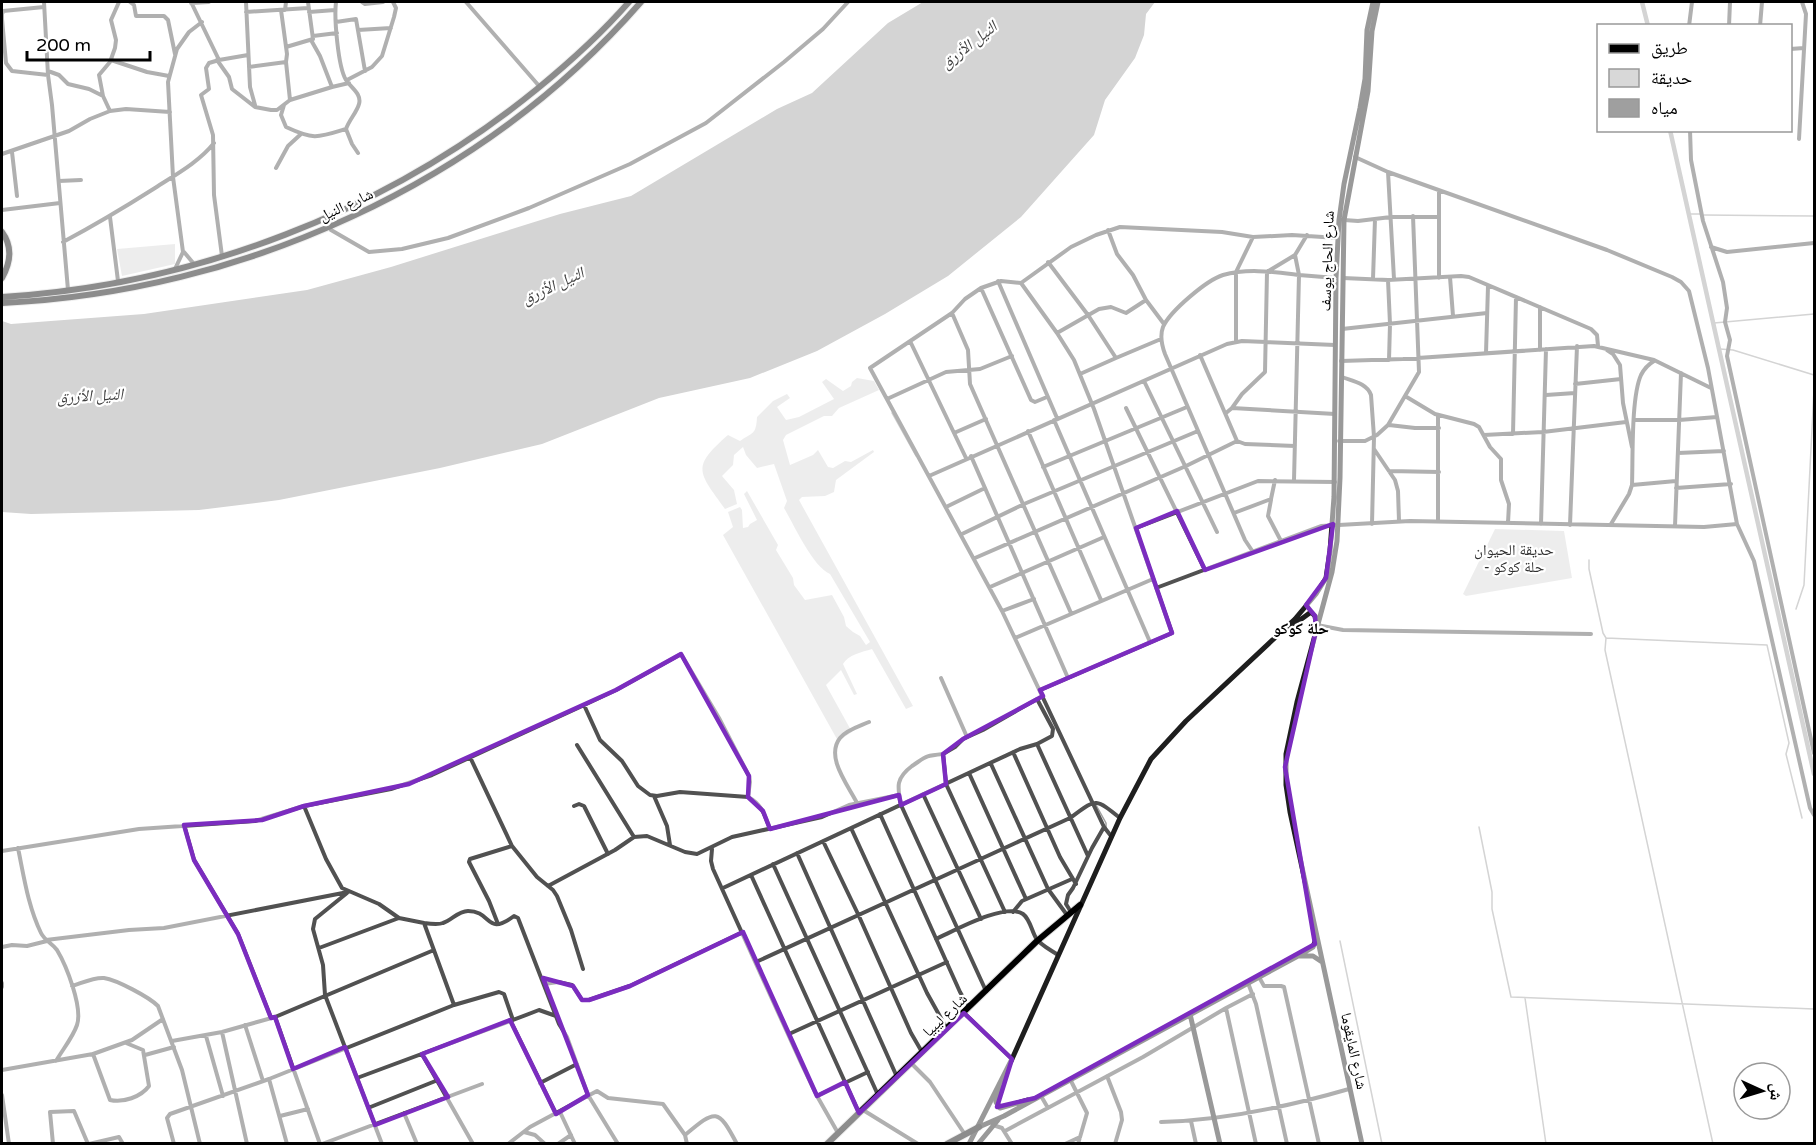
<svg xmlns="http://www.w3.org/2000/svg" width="1816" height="1145" font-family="'Varela Round','Noto Naskh Arabic',sans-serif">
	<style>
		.green { fill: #d8d8d8 }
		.water { fill: #9f9f9f }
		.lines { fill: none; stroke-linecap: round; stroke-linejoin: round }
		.stream { stroke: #9f9f9f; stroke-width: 1.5 }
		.canal { stroke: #9f9f9f; stroke-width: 4.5 }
		.primary-casing { stroke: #dbdbdb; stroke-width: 8 }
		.street { stroke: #515151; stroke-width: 4 }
		.secondary { stroke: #1e1e1e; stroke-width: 5 }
		.primary { stroke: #000; stroke-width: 6 }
		.marked { fill: none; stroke: #7b2cbf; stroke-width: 4.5; stroke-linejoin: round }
		.labels { text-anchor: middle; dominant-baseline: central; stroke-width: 4.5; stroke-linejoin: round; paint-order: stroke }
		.street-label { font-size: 15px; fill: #000; stroke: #fff }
		.park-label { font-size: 15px; fill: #2f2f2f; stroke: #fff }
		.water-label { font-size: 16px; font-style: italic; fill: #404040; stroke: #fff }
		.neighbourhood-label { font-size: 16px; font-weight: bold; fill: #000; stroke: #fff }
	</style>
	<rect width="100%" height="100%" fill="#fff"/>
	<path class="green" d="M175 244V264L122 276 117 249Z
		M857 378 874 381 879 390 839 408 832 416H824L786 435 783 440 790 465 813 455 818 450 828 467 833 468 845 461 851 462 873 450 874 452 836 480 834 492 825 496 802 497 799 500 913 706 906 709 872 649C862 652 848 655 843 664L857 694 854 695 841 670 826 685 852 732 838 741 723 535 733 527 728 512 740 507 742 510 743 528 748 527 750 524 757 520 744 494 747 491 778 545 776 550 793 578 794 585 805 600 832 595 844 617 846 626 853 632 860 636 866 645 870 642 830 574C813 567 794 525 784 508L787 501 774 464 757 468 746 455 743 447 734 455 733 465 722 476 734 490 737 504 725 509C699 472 690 468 728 435L740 441C753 432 756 435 757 417L773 401 787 394 790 398 777 407 786 420 799 417 834 399 822 382 826 379 843 391 851 386 852 382Z
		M1495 529 1564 531 1572 578 1466 596 1463 594Z"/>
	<path class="water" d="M923 2H1155L1146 14 1144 35 1135 58 1105 100 1094 135 1021 217 948 276 885 314 817 351 750 378 659 398 542 444 440 468 279 500 199 510 31 514 2 512V321L11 324 144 314 307 290 391 267 560 214 631 196 777 109 812 93 888 23Z"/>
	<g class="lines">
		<path class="stream" d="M1689 214H1700
			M1704 215 1814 216
			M1714 323 1814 314
			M1720 349 1733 350 1814 375
			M892 413 916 456
			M1589 560V569L1603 633 1606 638 1767 645 1789 743 1786 754 1802 818
			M1796 609 1804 585 1814 390
			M1606 638 1605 650 1713 1144
			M1096 805 1106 823V828
			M1479 827 1492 892V909L1511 997 1814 1009
			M1340 941 1382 1144
			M1525 998 1546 1144"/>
		<path class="canal" d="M1642 2 1648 26
			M1670 130 1814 774"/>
		<defs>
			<path id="primary" d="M2 232C13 247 11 262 2 278
				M2 297C195 285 386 212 537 89 570 62 601 34 629 2
				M2 303C242 292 482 184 641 2
				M827 1144 1037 941 1080 905
				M947 1144 979 1127"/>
		</defs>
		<use href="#primary" class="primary-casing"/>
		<path class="street" d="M44 2 48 75 52 105 68 290
			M130 2 134 5 136 16H164L168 20 175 54
			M191 2 219 60 209 63 206 68 209 89 201 95 213 135 214 195 222 256
			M246 2 250 87 255 105
			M336 2C334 18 338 67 346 80 351 88 362 94 359 104 357 112 349 120 346 129L352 144 358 153
			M362 2 365 4 383 2
			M466 2 540 87
			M191 3 209 2
			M281 10 287 54 286 62 290 100
			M285 10 286 2
			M3 11 44 7
			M4 11 2 13V19L6 63 12 71 48 75
			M246 12 308 8
			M309 12 335 10
			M336 22 356 19 365 71
			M1689 26 1692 2
			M1729 26 1730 2
			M1760 26 1762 2
			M358 30 391 28
			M313 36 337 33
			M311 40 320 56 332 87
			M286 47 313 39 308 2
			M1790 49 1804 48
			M111 60 147 72 169 76
			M217 60 229 77 232 89 255 107 271 110H277L290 100 332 87 349 83
			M219 60 248 55
			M249 67 286 62
			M48 71 59 75 68 84 89 89 103 96
			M347 80 372 67 382 56 394 17 396 8 393 2
			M284 105 281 115 286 127C314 140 317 138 346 129
			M110 111 103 96 99 75 110 62 115 48 116 40 111 20 119 2
			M1690 130 1691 160 1703 221 1723 282 1727 308 1725 322 1730 340 1727 356 1814 753
			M1799 139 1806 14 1802 2
			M12 152 17 196
			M2 154 69 131 90 119 110 111 126 109 170 112
			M1355 157 1388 172 1607 250 1672 277 1681 282 1689 291 1708 368 1737 524 1754 561 1810 808 1814 815
			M276 168 288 146 301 134
			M1388 172 1394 279
			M59 181 81 180
			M2 210 60 203
			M110 217 118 281
			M1344 220 1358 221 1391 217H1438
			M330 227 331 230 369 252 402 249 448 238 529 208 630 164 706 123 784 62 823 29 848 2
			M1108 230 1117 254 1133 275 1146 300 1164 324
			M63 242C95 225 125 207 155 188 175 175 199 162 214 143
			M1711 247 1727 252 1814 243
			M184 252 194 264
			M1048 262 1088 315 1116 358 1080 374
			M175 269 183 252 173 177 168 82 177 49 189 32 202 22
			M1450 277 1453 316
			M1343 278 1388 280 1461 276 1469 277 1591 329 1597 335 1598 346
			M1439 278V190
			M1373 279 1375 219
			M1388 280 1390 324 1389 360
			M998 281 1057 418
			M1021 283 1057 333 1074 360 1094 409 1172 633 1040 690
			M981 288 1031 400 1035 402 1047 397
			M952 313 968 350 970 384 1071 613
			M1342 329 1487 313
			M1057 333 1099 309 1111 307 1126 313 1146 300
			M910 341 966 458
			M1236 341V272L1253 237
			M1540 350V307
			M1607 350 1613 354 1620 365 1623 403 1632 447
			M1486 353 1488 286
			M1200 355 1237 441
			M1116 358 1161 339
			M1341 361 1403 359 1594 346 1654 360 1711 388
			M1342 377C1352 381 1367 383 1371 395L1374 437 1372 524
			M1144 381 1217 532
			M1575 384 1621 379
			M1546 395 1575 393
			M1405 396 1435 414 1474 424 1479 427 1490 447 1501 459V480L1509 504 1508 523
			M887 399 946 372 980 369 1012 356
			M1126 408 1205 570
			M1232 408 1242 394 1265 372 1267 272 1295 255
			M1226 413 1232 408 1335 414
			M1054 420 1150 642
			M1635 420H1679L1717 417
			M1389 425 1415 428H1439
			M1028 431 1101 600
			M954 433 986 419
			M1513 434 1516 297
			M1484 435 1543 432 1626 422
			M1339 441H1365L1377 435 1388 425 1419 372 1413 216
			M1374 449 1395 480 1398 491 1399 521
			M1678 453 1724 451
			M971 456 1068 678
			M1043 467 1187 407
			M1389 471 1439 472
			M929 476 1227 344 1242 341 1335 345
			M1294 480 1299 275 1336 278
			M1632 485 1676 481
			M1676 488 1731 484
			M1271 500 1268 516 1281 541
			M946 507 985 488
			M1234 513 1271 499 1275 480
			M1438 522V415
			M1541 524 1546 349
			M1611 524 1629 494 1632 485C1633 458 1631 397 1641 375 1644 369 1649 364 1654 361
			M1570 525 1577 346
			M1675 526 1681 373
			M1136 528 1258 481 1335 482
			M962 534 1024 504 1198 431
			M1253 552 1245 540 1165 354C1162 346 1160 335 1163 327 1170 311 1207 280 1223 275 1248 268 1274 272 1299 275L1295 255 1307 235
			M975 558 1186 466 1237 441 1245 444 1295 446
			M990 587 1104 537
			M1156 588 1321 526 1410 521 1704 527 1737 524
			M1002 611 1034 599
			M1317 625 1343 630 1591 634
			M1015 638 1153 579
			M941 678 967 737
			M584 705 600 740 622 761 638 786 650 795 657 796 680 792 748 797C762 804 765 816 770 829
			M1037 744 1088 856
			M577 745 634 837
			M1013 752 1060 857 1076 884
			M943 754C924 756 927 756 912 766 896 778 897 786 901 805L986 991
			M470 757 512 846 537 877 553 890 557 896 571 930 583 969
			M991 764 1048 889 1067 915
			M969 773 1026 899
			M923 794 981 919
			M654 796 667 826 670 845
			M857 803C848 785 825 757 840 738 846 730 860 726 869 722
			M304 806 326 859 342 888 379 904 399 918 424 923 454 1005
			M574 806 579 804 584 806 608 854
			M880 814 960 992 969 1007
			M184 825 194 860 238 934 271 1018
			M851 828 927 993 947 1029
			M1111 836 1104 827 1002 611 870 368 952 313 965 299 981 288 1001 281 1021 283 1071 247 1096 235 1120 227 1222 232 1253 237 1292 235 1338 238
			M823 841 858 914 911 1033 922 1052
			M18 848C24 877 28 906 41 933 45 941 52 943 57 950 66 965 83 1007 77 1025 73 1037 63 1049 56 1061
			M712 849 711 861 713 869 802 1065 817 1096 838 1133
			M2 851 139 829 255 821 304 806 391 789 432 775 580 707 616 690 681 654 719 718 749 776 750 782 748 797
			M797 853 897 1077
			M773 864 878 1095
			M751 875 859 1113
			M548 886 615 850 634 837 647 836 685 852 697 854 732 837 822 817 849 805 899 795
			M723 888 1020 749 1037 744 1052 736 1053 729 1037 699
			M347 893 315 919 313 929 323 965 325 995 382 1144
			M1005 912 946 784 943 754 955 747 963 739 983 730 1037 699
			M1013 912 1022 901 1072 879
			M1071 912 1066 904 1068 895 1073 888 1092 848 1104 827
			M424 923C431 924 438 925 443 923 452 920 458 911 468 911 492 911 486 937 514 916L518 918 559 1024 567 1037 588 1095 618 1144
			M498 924 489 901 469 862 470 859 512 846
			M936 939C954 931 1005 902 1023 914 1030 919 1032 932 1036 938 1040 945 1051 950 1058 955
			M46 940 129 930 164 928 348 892
			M2 947 12 945 27 946 47 941
			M319 948 399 918
			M756 962 1070 818C1096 799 1094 797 1120 818
			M1259 977 1264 986H1281L1284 987 1319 1144
			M2 983V987
			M1248 983 1256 1004 1287 1144
			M544 984 558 982 572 985 582 1000H589L630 986 743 932
			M72 986C82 983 94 977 104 978 117 980 149 997 158 1006L182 1070 200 1144
			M1226 1008 1256 1144
			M964 1013 1012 1059
			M275 1017 320 1144
			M510 1020 556 1114
			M245 1025 263 1081
			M222 1032 247 1144
			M789 1034 947 962
			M206 1036 223 1096
			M172 1041 222 1032 275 1017 434 950
			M93 1054 110 1100C123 1103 141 1097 149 1086L143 1050 126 1043
			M422 1054 473 1144
			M145 1055 174 1047
			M911 1063 930 1082 964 1133
			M2 1070 93 1054 132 1040 163 1019
			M1107 1076 1121 1112 1122 1120 1115 1144
			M357 1078 513 1020
			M269 1079 287 1144
			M1070 1079 1087 1113 1078 1144
			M540 1083 577 1064
			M2 1095 9 1144
			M817 1096 868 1072
			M1041 1096 1048 1108
			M368 1108 438 1080
			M863 1110 918 1144
			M560 1112 575 1144
			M404 1113 417 1144
			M280 1116 308 1109
			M1191 1121 1196 1144
			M1161 1122C1226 1120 1287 1107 1349 1089
			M993 1125 1002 1128 1012 1144
			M1005 1131 1143 1057 1226 1008 1253 994
			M524 1132 535 1135 545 1144
			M685 1135C716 1109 718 1108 737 1144
			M53 1144 50 1112 74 1111 88 1144
			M89 1144 119 1137 123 1144
			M174 1144 167 1118 170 1114 269 1079 454 1005 499 992 504 994 513 1020 539 1010 556 1016
			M322 1144 482 1084
			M508 1144 530 1127 597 1091 608 1098 663 1104 685 1135 687 1144
			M558 1144 571 1135
			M1065 1144 1080 1137"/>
		<path class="secondary" d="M1289 626 1296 623 1311 612 1315 616 1316 622
			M1300 956H1313L1322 962
			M1190 1014 1220 1144
			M1001 1087 996 1102 1000 1108 1028 1100
			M979 1127 1004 1116 1298 956 1313 947 1316 939
			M969 1144 1012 1059 1120 818 1151 759 1186 721 1295 619 1316 594 1326 578 1330 551 1334 497 1336 278 1339 220 1344 184 1360 108 1365 79 1367 30 1373 2
			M978 1144 998 1120
			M1362 1144 1290 812 1286 785V754L1297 702 1332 572 1337 541 1340 478 1344 220 1368 91 1372 31 1378 2"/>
		<use href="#primary" class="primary"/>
	</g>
	<path d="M0 0H1816V1145H0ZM1177 511 1205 570 1333 524 1326 578 1306 605 1315 616 1316 630 1285 767 1315 944 1035 1098 997 1107 1012 1059 964 1013 859 1113 845 1082 817 1096 743 932 630 986 589 1000H582L573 986 543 978 588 1095 556 1114 510 1020 422 1054 448 1097 375 1125 345 1047 293 1069 275 1017 271 1018 238 934 194 860 184 825 262 820 304 806 409 784 616 690 681 654 749 776 748 797 763 811 770 829 899 795 901 805 946 784 943 754 963 739 1043 696 1040 690 1172 633 1136 528Z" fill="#fff" fill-opacity=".55" fill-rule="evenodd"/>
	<path class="marked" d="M1177 511 1205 570 1333 524 1326 578 1306 605 1315 616 1316 630 1285 767 1315 944 1035 1098 997 1107 1012 1059 964 1013 859 1113 845 1082 817 1096 743 932 630 986 589 1000H582L573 986 543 978 588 1095 556 1114 510 1020 422 1054 448 1097 375 1125 345 1047 293 1069 275 1017 271 1018 238 934 194 860 184 825 262 820 304 806 409 784 616 690 681 654 749 776 748 797 763 811 770 829 899 795 901 805 946 784 943 754 963 739 1043 696 1040 690 1172 633 1136 528Z"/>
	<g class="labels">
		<g class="street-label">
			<text transform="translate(346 205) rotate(-25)">شارع النيل</text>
			<text transform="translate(1327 261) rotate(-88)">شارع الحاج يوسف</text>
			<text transform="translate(945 1015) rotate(-44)">شارع ليبيا</text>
			<text transform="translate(1354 1051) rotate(78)">شارع المايقوما</text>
		</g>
		<g class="park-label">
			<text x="1514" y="550">حديقة الحيوان<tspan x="1514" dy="17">- حلة كوكو</tspan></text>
		</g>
		<g class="water-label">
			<text transform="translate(969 45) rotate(-38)">النيل الأزرق</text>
			<text transform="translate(553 286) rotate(-25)">النيل الأزرق</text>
			<text transform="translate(90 396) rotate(-3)">النيل الأزرق</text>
		</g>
		<g class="neighbourhood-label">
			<text x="1301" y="629">حلة كوكو</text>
		</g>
	</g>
	<rect width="1816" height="1145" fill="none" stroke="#000000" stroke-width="6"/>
	<rect x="1597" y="24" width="195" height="108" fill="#ffffff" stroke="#999999" stroke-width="1.5"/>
	<rect x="1609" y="44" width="30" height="9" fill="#000000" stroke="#999999" stroke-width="1.5"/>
	<text x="1651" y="54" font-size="18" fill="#000000">طريق</text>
	<rect x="1609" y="69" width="30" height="18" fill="#d8d8d8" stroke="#999999" stroke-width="1.5"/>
	<text x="1651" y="84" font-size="18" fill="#000000">حديقة</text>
	<rect x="1609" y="99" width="30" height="18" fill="#9f9f9f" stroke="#999999" stroke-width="1.5"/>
	<text x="1651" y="114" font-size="18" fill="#000000">مياه</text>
	<g transform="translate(1762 1091) rotate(94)"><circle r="28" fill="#ffffff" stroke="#999999" stroke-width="1.5"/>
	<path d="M0-4.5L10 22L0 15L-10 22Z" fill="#000000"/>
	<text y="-9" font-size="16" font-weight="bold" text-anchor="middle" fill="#000000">ش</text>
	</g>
	<path d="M27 51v9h123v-9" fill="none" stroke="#000000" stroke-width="3"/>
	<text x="36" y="51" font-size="18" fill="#000000" stroke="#ffffff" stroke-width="4.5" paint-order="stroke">200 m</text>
</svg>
